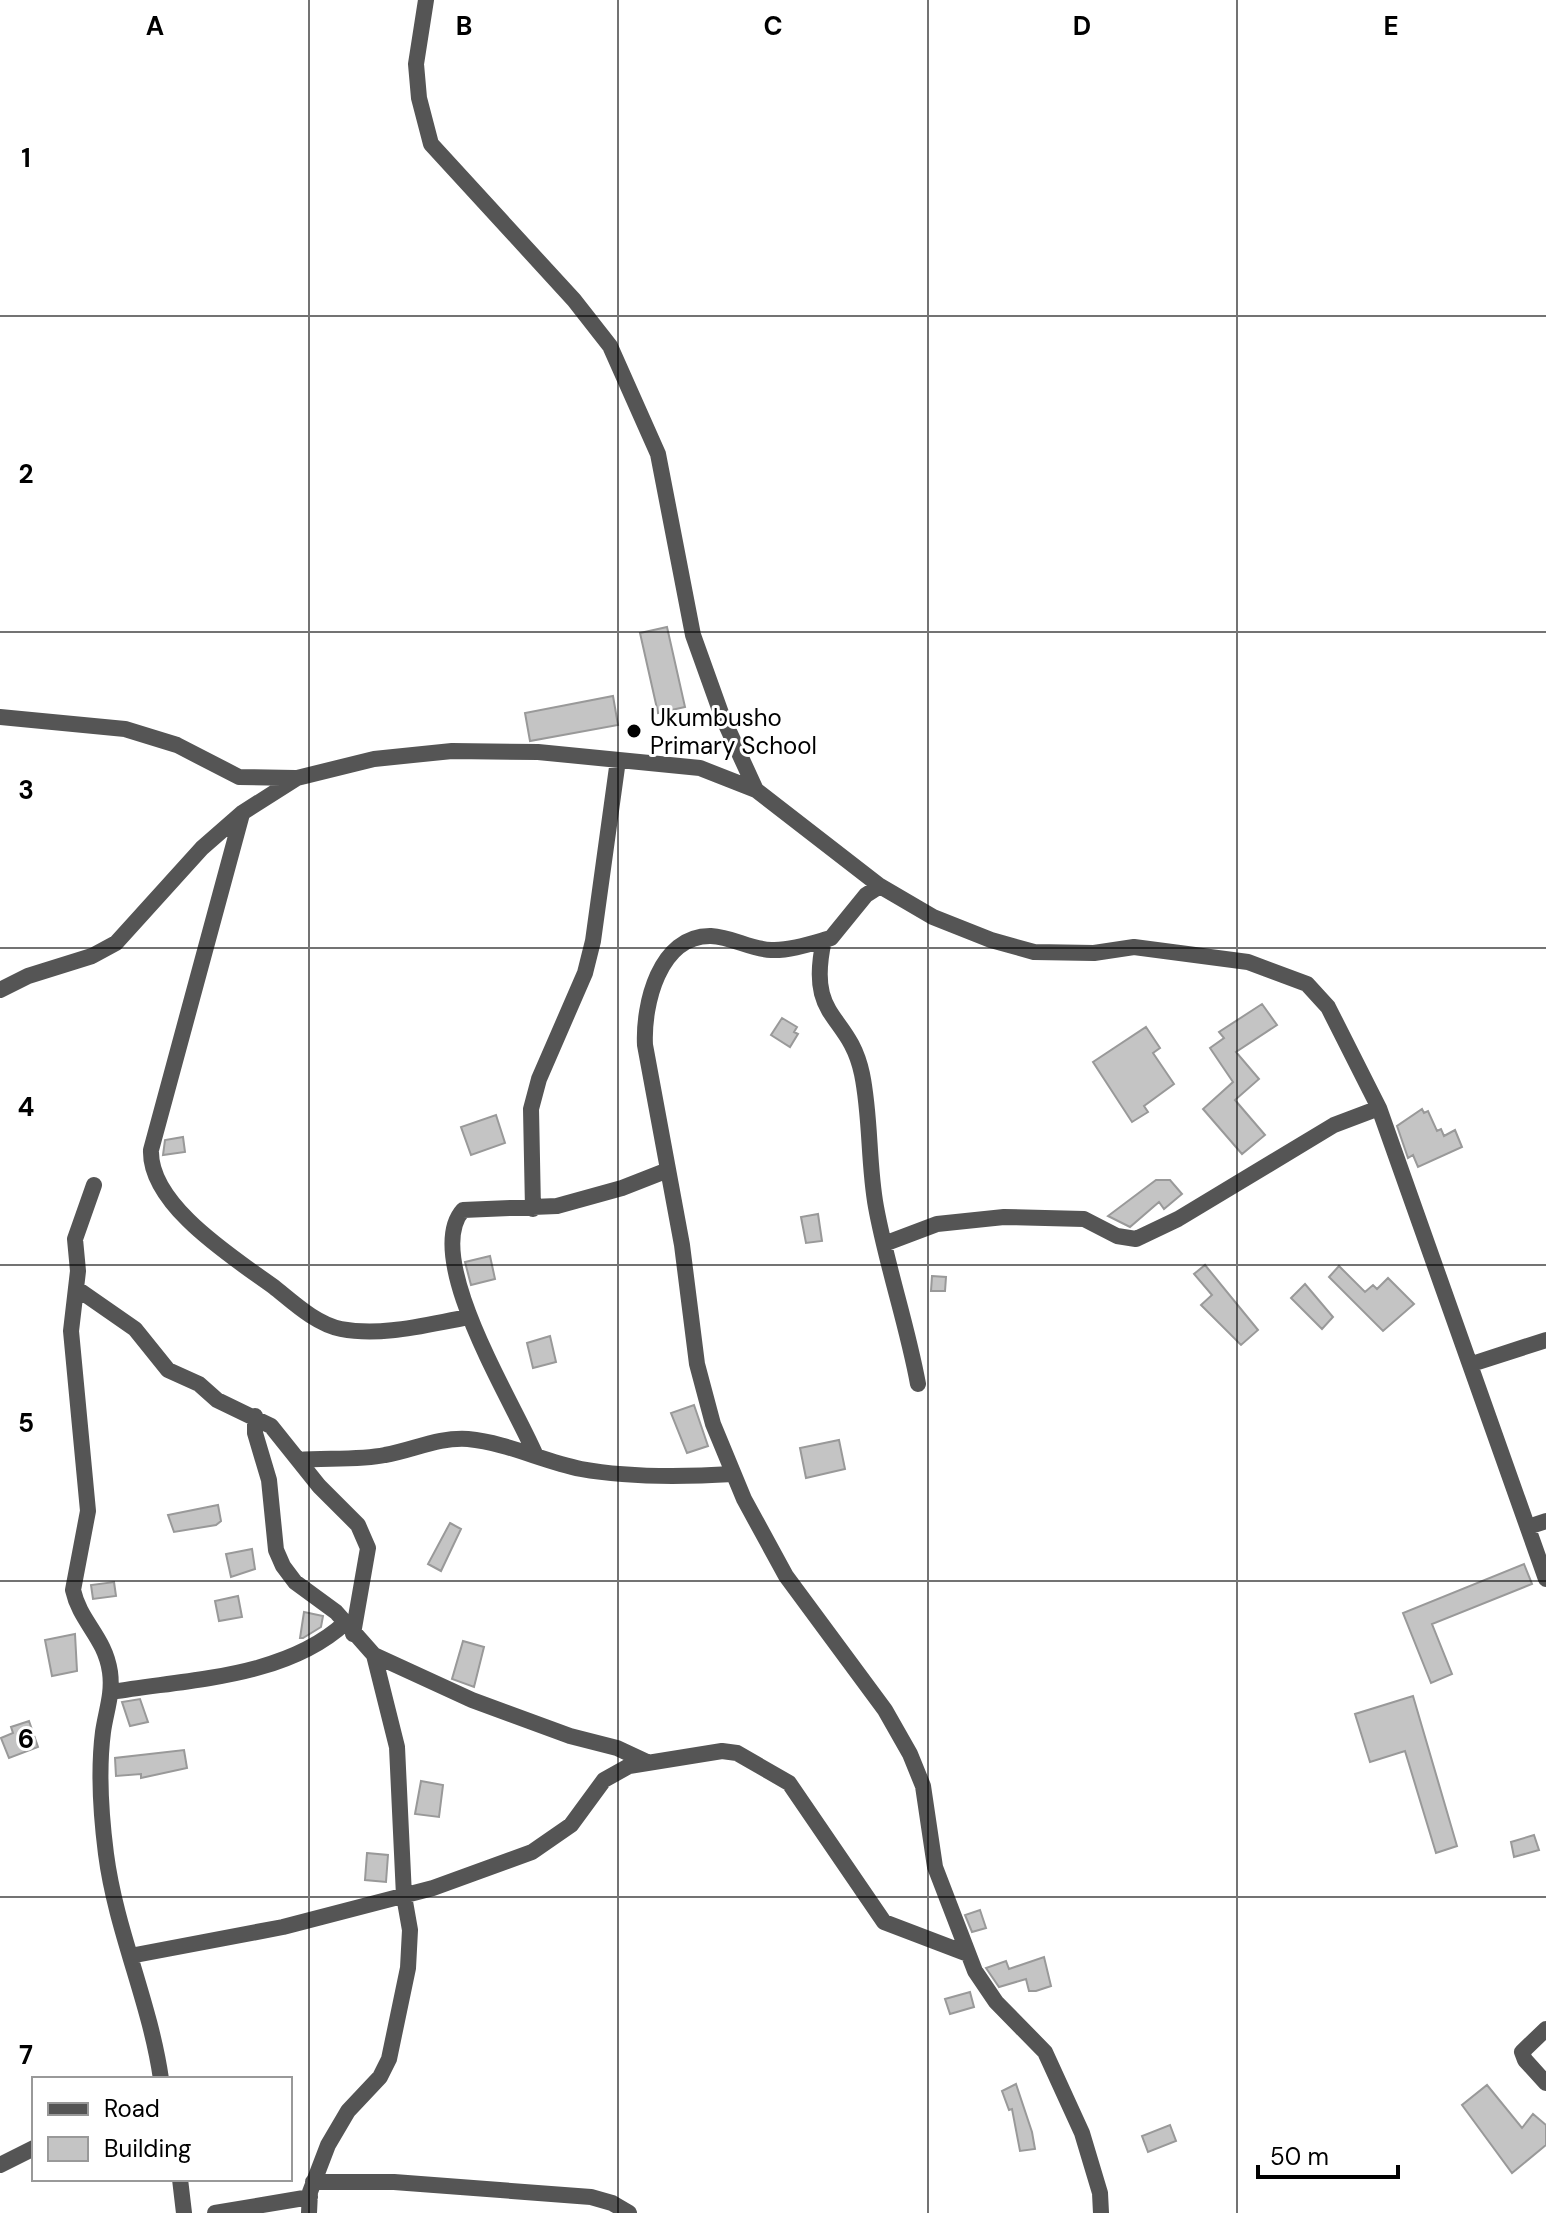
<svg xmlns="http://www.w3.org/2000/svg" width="1546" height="2213" font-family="'DM Sans',sans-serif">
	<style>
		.building { fill: #c4c4c4; stroke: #999; stroke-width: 2 }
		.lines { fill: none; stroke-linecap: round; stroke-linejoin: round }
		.street { stroke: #555; stroke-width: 16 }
		.grid { fill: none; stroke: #000; stroke-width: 2; stroke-opacity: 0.55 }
		.poi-dot { fill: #000; stroke: #fff; stroke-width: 3 }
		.labels { text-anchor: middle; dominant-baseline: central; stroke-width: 6; stroke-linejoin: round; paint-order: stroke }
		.poi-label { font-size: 24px; fill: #000; stroke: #fff; text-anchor: start }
		.grid-label { font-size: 26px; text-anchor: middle; font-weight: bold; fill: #000; stroke: #fff; stroke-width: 6; stroke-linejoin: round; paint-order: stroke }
	</style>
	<rect width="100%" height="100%" fill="#fff"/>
	<path class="building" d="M667 627 685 707 658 713 640 633Z
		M613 696 618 725 530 741 525 713Z
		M1262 1004 1277 1025 1236 1052 1259 1079 1235 1100 1265 1135 1242 1154 1203 1109 1233 1082 1210 1048 1224 1038 1219 1032Z
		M782 1018 797 1027 794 1032 798 1034 790 1047 771 1035Z
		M1146 1027 1160 1048 1153 1053 1174 1084 1144 1106 1148 1112 1132 1122 1093 1062Z
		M1422 1109 1424 1113 1428 1111 1437 1131 1441 1129 1444 1136 1455 1130 1462 1147 1418 1167 1413 1155 1408 1158 1397 1126Z
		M496 1115 505 1143 471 1155 461 1127Z
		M183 1137 185 1152 163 1155 165 1140Z
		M1156 1180H1170L1182 1194 1164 1209 1159 1202 1130 1227 1108 1216Z
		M818 1214 822 1241 806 1243 801 1217Z
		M490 1256 495 1279 471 1285 465 1262Z
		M1205 1265 1258 1330 1241 1345 1201 1305 1212 1295 1194 1274Z
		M1339 1266 1365 1292 1373 1285 1377 1289 1388 1278 1414 1304 1383 1331 1329 1277Z
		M932 1276 946 1277 945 1291H931Z
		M1305 1284 1333 1317 1322 1329 1291 1298Z
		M550 1336 556 1362 533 1368 527 1343Z
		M694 1405 708 1446 687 1453 671 1413Z
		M839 1440 845 1469 806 1478 800 1448Z
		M218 1505 221 1521 216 1525 174 1532 168 1515Z
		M450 1523 461 1529 441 1571 428 1564Z
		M252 1549 255 1569 231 1577 226 1554Z
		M1524 1564 1532 1584 1432 1624 1452 1674 1431 1683 1403 1613Z
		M114 1582 116 1596 93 1599 91 1585Z
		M238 1596 242 1617 219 1621 215 1601Z
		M304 1612 323 1616 321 1627 303 1638H300Z
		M75 1634 77 1671 52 1676 45 1640Z
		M463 1641 484 1647 474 1687 452 1679Z
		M1413 1696 1457 1846 1436 1853 1405 1751 1370 1762 1355 1714Z
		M140 1699 148 1722 130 1726 122 1702Z
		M29 1721 38 1747 9 1758 1 1738 13 1733 11 1727Z
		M184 1750 187 1768 141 1778V1774L116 1776 115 1758Z
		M421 1781 443 1785 439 1817 415 1814Z
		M1534 1835 1539 1850 1514 1857 1511 1842Z
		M367 1853 388 1855 386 1882 365 1880Z
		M980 1910 986 1928 972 1932 965 1915Z
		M1044 1957 1051 1986 1036 1991H1029L1026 1979 999 1987 986 1968 1006 1961 1009 1969Z
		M970 1992 974 2007 950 2014 945 1999Z
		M1016 2084 1032 2132 1035 2149 1020 2151 1012 2109 1009 2110 1002 2091Z
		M1487 2085 1522 2128 1533 2114 1546 2125V2145L1512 2173 1462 2105Z
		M1170 2125 1176 2141 1148 2152 1142 2136Z"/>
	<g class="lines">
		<path class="street" d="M426 0 416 64 419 98 431 144 574 300 610 346 658 454 693 635 722 716 756 790
			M0 717 125 729 177 745 239 777 295 778
			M242 814 151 1150C149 1205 234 1258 274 1287 294 1303 316 1324 341 1329 383 1337 428 1324 469 1317
			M880 886 866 895 831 938C813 943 790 951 771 950 750 949 732 937 711 936 659 935 643 1005 645 1045L682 1245 697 1364 713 1424 744 1499 786 1576 885 1710 910 1754 923 1786 935 1867 975 1971 996 2002 1045 2052 1082 2133 1100 2193 1101 2213
			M824 940C806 1021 849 1012 862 1074 871 1118 868 1163 876 1207 887 1267 907 1324 918 1384
			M0 990 28 976 92 956 116 943 202 848 242 813 297 778 374 759 452 751 538 752 700 768 756 790 880 886 933 917 991 940 1034 952 1094 953 1134 947 1248 962 1307 984 1328 1007 1379 1108 1546 1579
			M94 1185 75 1239 78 1271 71 1331 88 1511 73 1590C80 1622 105 1637 110 1672 113 1694 106 1711 103 1732 98 1771 101 1815 106 1854 116 1931 150 2002 161 2079
			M533 1209 531 1109 539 1079 585 973 593 941 618 760
			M884 1244 937 1224 1004 1217 1084 1219 1117 1236 1136 1239 1178 1219 1334 1125 1379 1108
			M76 1288 135 1329 168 1370 199 1384 217 1400 271 1426 319 1486 358 1525 368 1548 353 1634
			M1472 1364 1546 1340
			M255 1416V1433L269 1480 276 1550 283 1566 295 1582 336 1612 374 1655 472 1700 570 1736 617 1748 647 1762
			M536 1456C515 1405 421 1257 463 1210L557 1206 622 1188 668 1170
			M299 1460C326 1458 361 1460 385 1455 414 1450 438 1437 468 1439 508 1443 542 1461 581 1469 630 1478 683 1477 733 1474
			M1528 1527 1546 1521
			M112 1692C189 1679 285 1678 345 1623
			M130 1956 283 1927 433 1888 532 1852 571 1825 604 1780 629 1766 722 1751 737 1753 789 1783 884 1922 968 1954
			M1546 2029 1522 2052 1525 2060 1546 2083
			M0 2165 34 2148
			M180 2179 184 2213
			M313 2182H394L591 2197 612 2203 629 2213
			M215 2213 310 2197
			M309 2213 310 2192 328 2145 348 2111 380 2077 389 2059 408 1968 410 1930 404 1896 397 1747 374 1655"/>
	</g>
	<path class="grid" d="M309 0V2213M618 0V2213M928 0V2213M1237 0V2213M0 316H1546M0 632H1546M0 948H1546M0 1265H1546M0 1581H1546M0 1897H1546"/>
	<circle class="poi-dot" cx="634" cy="731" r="8"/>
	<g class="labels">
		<g class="poi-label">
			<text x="650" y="717">Ukumbusho<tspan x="650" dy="28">Primary School</tspan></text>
		</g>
	</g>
	<g class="grid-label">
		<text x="155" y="35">A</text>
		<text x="464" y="35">B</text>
		<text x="773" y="35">C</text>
		<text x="1082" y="35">D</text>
		<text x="1391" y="35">E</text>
		<text x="26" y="167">1</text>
		<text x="26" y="483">2</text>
		<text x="26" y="799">3</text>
		<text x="26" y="1116">4</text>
		<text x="26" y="1432">5</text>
		<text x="26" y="1748">6</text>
		<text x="26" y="2064">7</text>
	</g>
	<rect x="32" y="2077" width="260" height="104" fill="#ffffff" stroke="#999999" stroke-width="2"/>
	<rect x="48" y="2103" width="40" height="12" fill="#555555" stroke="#999999" stroke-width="2"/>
	<text x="104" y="2117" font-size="24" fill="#000000">Road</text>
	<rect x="48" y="2137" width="40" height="24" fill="#c4c4c4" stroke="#999999" stroke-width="2"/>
	<text x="104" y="2157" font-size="24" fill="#000000">Building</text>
	<path d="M1258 2165v12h140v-12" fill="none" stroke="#000000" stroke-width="4"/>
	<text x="1270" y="2165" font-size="24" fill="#000000" stroke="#ffffff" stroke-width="6" paint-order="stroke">50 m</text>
</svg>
